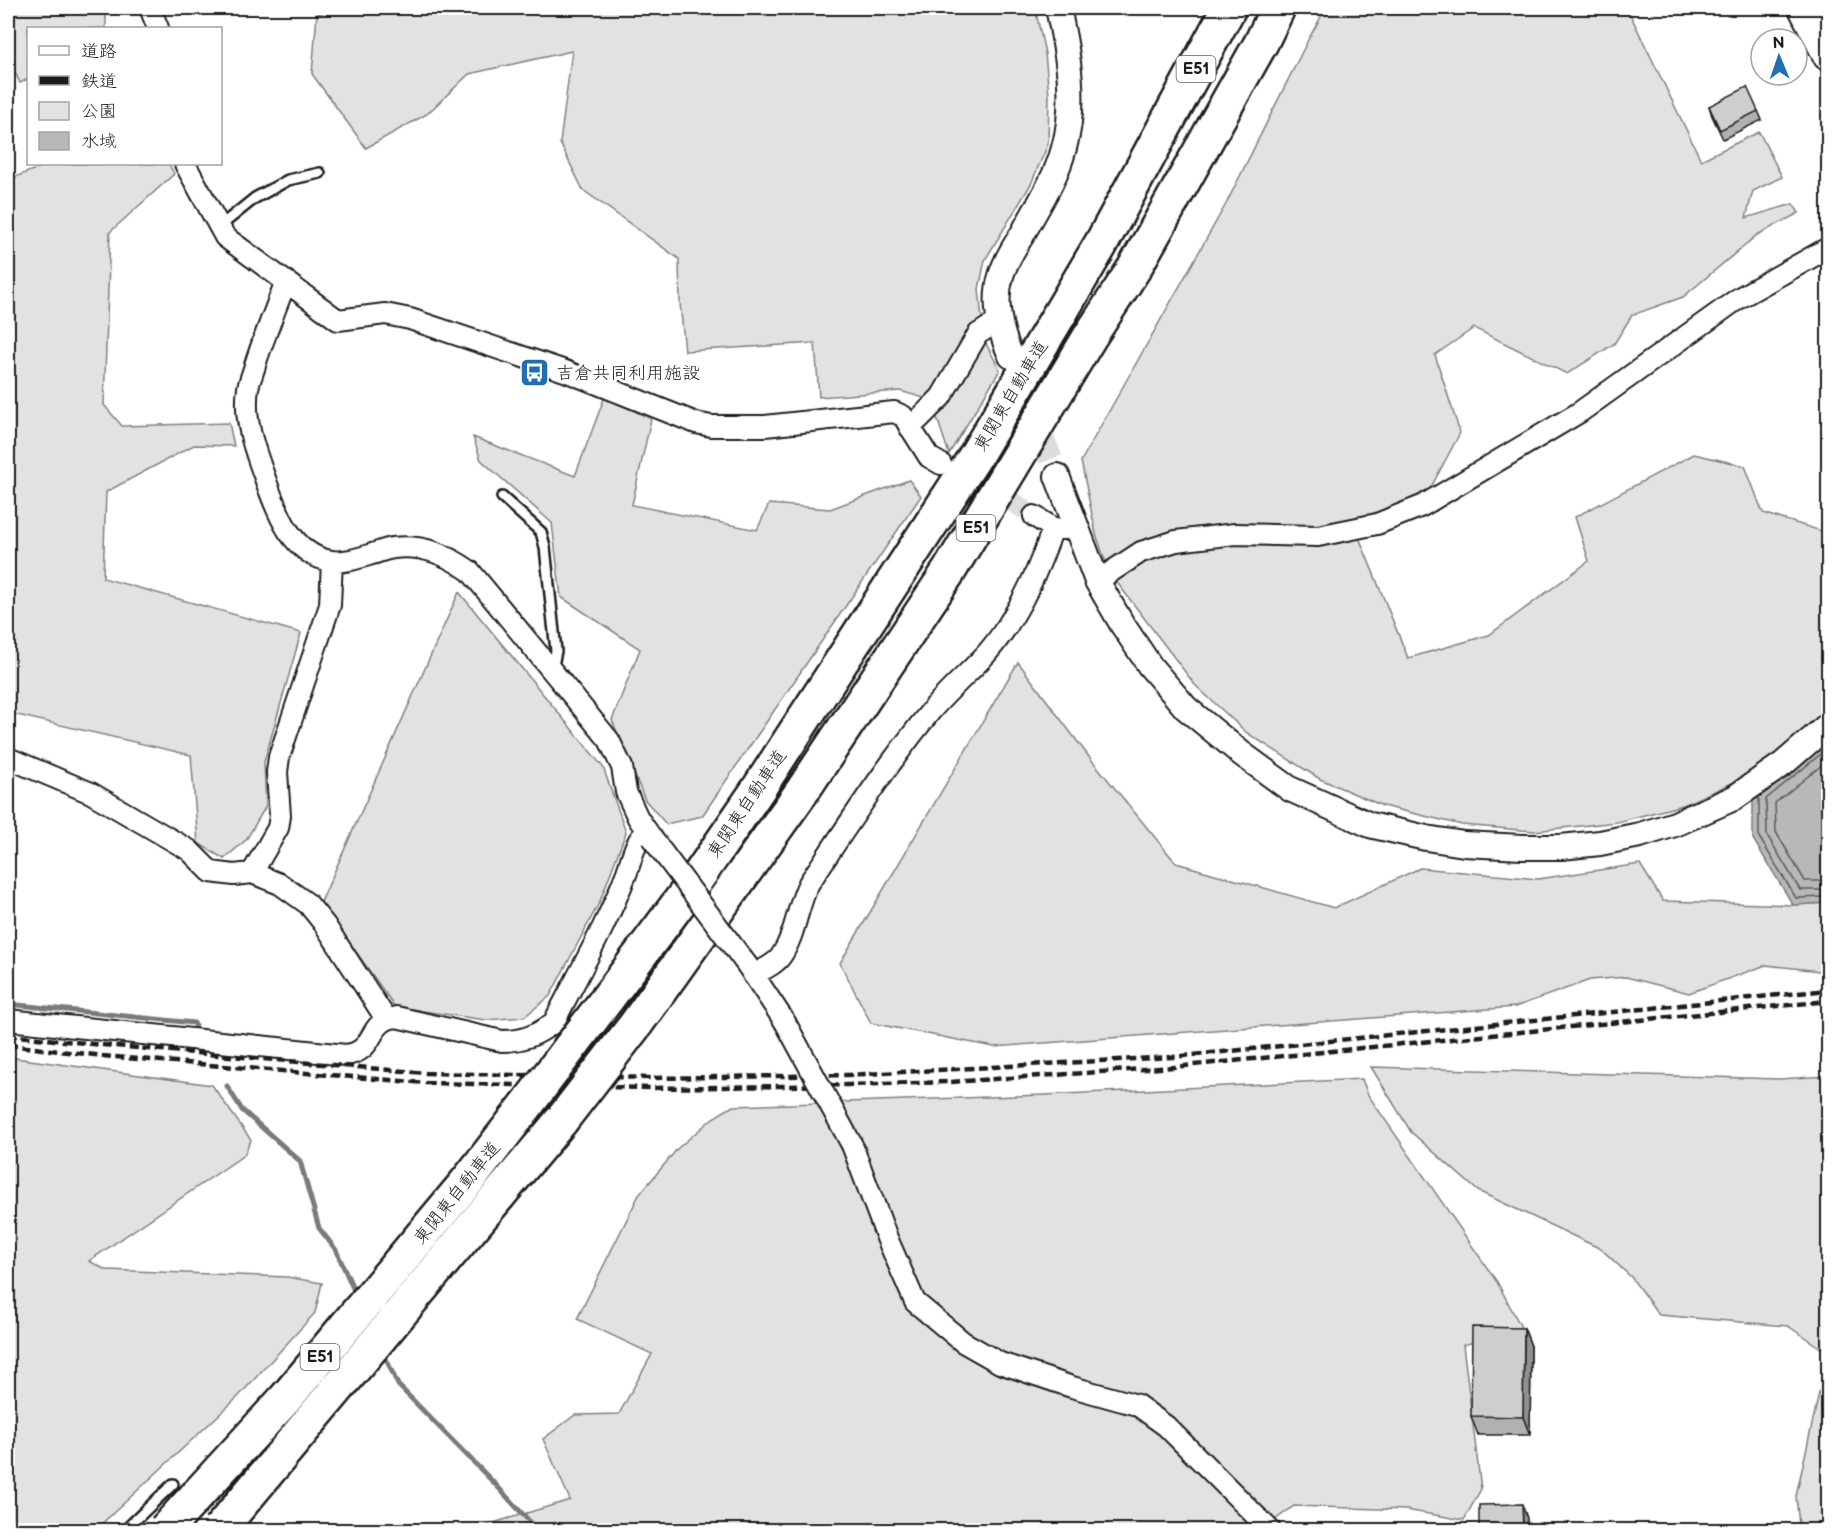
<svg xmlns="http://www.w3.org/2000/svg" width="1836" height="1538" font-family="'Balsamiq Sans','Klee One',sans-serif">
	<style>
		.green { fill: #e2e2e2; stroke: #7f7f7f; stroke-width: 1.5 }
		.water { fill: #b8b8b8; stroke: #7a7a7a; stroke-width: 1.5 }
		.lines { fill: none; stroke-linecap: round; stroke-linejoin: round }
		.shore { stroke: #5a5a5a; stroke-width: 1.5 }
		.stream { stroke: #7a7a7a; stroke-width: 5 }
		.minor-tunnel { stroke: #ddd; stroke-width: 20; stroke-dasharray: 20 10; stroke-linecap: butt }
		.tertiary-tunnel { stroke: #ddd; stroke-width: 24; stroke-dasharray: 24 12; stroke-linecap: butt }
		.service-casing { stroke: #1c1c1c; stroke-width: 14 }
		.minor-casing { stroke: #1c1c1c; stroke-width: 24 }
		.tertiary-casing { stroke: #1c1c1c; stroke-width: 28 }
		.primary-casing { stroke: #1c1c1c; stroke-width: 34 }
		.motorway-casing { stroke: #1c1c1c; stroke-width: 38 }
		.service { stroke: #fff; stroke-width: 9 }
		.minor { stroke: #fff; stroke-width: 20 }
		.tertiary { stroke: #fff; stroke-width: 24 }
		.primary { stroke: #fff; stroke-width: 30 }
		.motorway { stroke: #fff; stroke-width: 33 }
		.rail { stroke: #1c1c1c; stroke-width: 4.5; stroke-dasharray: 9 4.5; stroke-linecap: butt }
		.minor-bridge-casing { stroke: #1c1c1c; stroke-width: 24; stroke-linecap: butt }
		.motorway-bridge-casing { stroke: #1c1c1c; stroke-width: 38; stroke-linecap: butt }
		.minor-bridge { stroke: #fff; stroke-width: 20 }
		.motorway-bridge { stroke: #fff; stroke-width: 33 }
		.wall { fill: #b1b1b1; stroke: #1c1c1c; stroke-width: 1.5 }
		.shaded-wall { fill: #909090; stroke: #1c1c1c; stroke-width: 1.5 }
		.building { fill: #cecece; stroke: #1c1c1c; stroke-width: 1.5 }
		.labels { text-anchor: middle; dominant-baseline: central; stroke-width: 6; stroke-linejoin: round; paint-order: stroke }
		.shield { fill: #fff; stroke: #606060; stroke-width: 1.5 }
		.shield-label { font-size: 16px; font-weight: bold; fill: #1c1c1c }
		.poi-label { font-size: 18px; fill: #1c1c1c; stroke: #fff; text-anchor: start }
		.street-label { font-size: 18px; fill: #1c1c1c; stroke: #fff }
	</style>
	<rect width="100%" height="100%" fill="#fff"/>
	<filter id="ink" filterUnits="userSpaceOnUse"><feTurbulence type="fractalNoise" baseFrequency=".0167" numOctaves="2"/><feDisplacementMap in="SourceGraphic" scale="12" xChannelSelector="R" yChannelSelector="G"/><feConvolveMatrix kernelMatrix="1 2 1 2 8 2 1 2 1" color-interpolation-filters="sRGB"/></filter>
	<g filter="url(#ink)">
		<path class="green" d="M8 8H98L106 10V28H28V79L20 83 8 57Z
			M338 8H1035L1045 53 1049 95 1048 144 1031 184 985 260 979 289 984 340 1000 370 949 454 931 400 900 391 819 397 815 343 685 351 680 303 679 259 583 190 560 143 572 51 469 74 427 114 366 148 312 74 317 14Z
			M1326 8H1627L1701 160 1759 132 1782 177 1753 191 1746 218 1793 204 1799 213 1757 235 1683 297 1632 315 1614 344 1567 374 1474 328 1435 355 1460 433 1430 489 1356 530 1408 658 1489 635 1589 561 1575 517 1694 454 1745 466 1763 513 1828 533V708L1784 750 1748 776 1683 805 1617 822 1534 831 1462 825 1383 806 1320 779 1247 733 1195 685 1109 572 1096 534 1081 461 1226 204 1309 38Z
			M48 164H169L174 174 110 232 104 405 122 426 229 423 234 446 194 445 106 492 103 578 301 633 264 762 266 806 246 840 224 859 198 843 191 755 8 713V180Z
			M605 396 651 419 632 505 757 530 769 504 830 509 909 480 921 496 702 816 666 824 645 800 612 720 640 649 561 597 552 523 481 460 473 437 575 476Z
			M459 592 603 767 626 832 600 901 550 996 524 1017 486 1020 395 1007 321 902Z
			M1018 662 1086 753 1176 863 1334 908 1420 868 1538 879 1640 864 1663 901 1793 905 1828 903V972L1766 965 1689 993 1626 977 1590 980 1515 1007 994 1047 871 1023 840 963Z
			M8 1057 212 1085 251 1140 244 1155 89 1261 106 1270 287 1277 322 1283 315 1313 237 1398 95 1530H8Z
			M1371 1067 1779 1079 1828 1076V1530L1799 1525 1796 1496 1828 1353 1788 1326 1659 1315 1631 1277 1601 1249 1478 1191 1411 1132Z
			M1362 1079 1368 1095 1497 1282 1522 1329 1463 1345 1481 1489 1464 1520 1406 1510 1294 1506 1275 1520V1530H470L570 1500 543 1439 575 1415 619 1414 652 1354 577 1319 639 1195 678 1148 713 1118 733 1106 1045 1095Z"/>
		<path class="water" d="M1828 731V903L1793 905 1753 839V791Z"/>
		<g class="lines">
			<path class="shore" d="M1828 748 1766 799 1767 835 1800 890H1828
				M1828 760 1775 803 1776 832 1805 881H1828
				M1759 797V837L1796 898 1828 897"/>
			<path class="stream" d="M8 1004 194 1023 195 1025
				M227 1086 242 1110 300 1161 319 1228 336 1250 356 1295
				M383 1352 398 1385 496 1485 530 1522"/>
			<path class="minor-tunnel" d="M956 471 1008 499 1034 516"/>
			<path class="tertiary-tunnel" d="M1016 370 1057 476"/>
			<defs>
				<path id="service" d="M219 227 255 198 288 180 320 173
					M502 497 541 532 545 547 556 651 552 670
					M125 1530 173 1484"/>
				<path id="minor" d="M150 8 158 28
					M185 164 225 237 338 320 385 314 410 319 565 371 696 423 711 426H765L894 412 903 416 929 457 941 464
					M286 281C276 308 265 334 256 362 254 370 250 379 248 388 243 420 255 451 266 481 277 512 292 555 331 561 345 563 359 558 372 554 379 552 386 549 393 548 423 544 447 555 470 571L609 740 622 767 626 792 638 818 651 837
					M910 428 941 397 978 334 1000 320
					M1034 516 1053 528 1065 529
					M1097 581 1141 552 1176 541 1235 534 1318 536 1377 524 1422 506 1580 412 1739 298 1828 248
					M8 758 91 793 189 850 211 872 234 875 252 873 280 884 308 904 325 925 386 1019
					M252 873 278 828 280 816 277 772 279 757 330 605 332 561
					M747 965 785 1022
					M753 975C762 970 776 964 781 956 796 934 797 906 809 883 848 825 886 766 930 712 947 691 969 673 987 653 1017 618 1038 572 1053 528
					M8 1020 346 1055C377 1051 366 1022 396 1017L502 1041C523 1041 538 1035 554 1022 579 973 607 924 627 872 632 858 635 840 647 831
					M852 1145 887 1238 915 1302 963 1342 1000 1363 1072 1387 1137 1405 1166 1426 1270 1530"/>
				<path id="tertiary" d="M1011 356C1000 332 993 302 1001 276 1005 262 1014 247 1022 235 1037 207 1056 179 1064 148 1077 101 1068 54 1058 8
					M1057 476 1097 581 1122 624 1150 666 1186 708 1242 754 1290 789 1370 825 1426 838 1464 844 1522 847H1561L1600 843 1640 835 1675 824 1734 798 1783 764 1828 725"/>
				<path id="primary" d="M1804 8 1828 55"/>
				<path id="motorway" d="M607 999 696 880 757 791 976 455 1101 244 1229 8
					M636 1024 803 790 949 571 1089 338 1135 267 1261 43 1278 8
					M470 1178 526 1106
					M499 1195 561 1121"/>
			</defs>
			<use href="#service" class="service-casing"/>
			<use href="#minor" class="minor-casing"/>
			<use href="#tertiary" class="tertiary-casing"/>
			<use href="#primary" class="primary-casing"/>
			<use href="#motorway" class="motorway-casing"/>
			<use href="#service" class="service"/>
			<use href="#minor" class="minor"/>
			<use href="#tertiary" class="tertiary"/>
			<use href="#primary" class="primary"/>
			<use href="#motorway" class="motorway"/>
			<path class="rail" d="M8 1035 103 1045 426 1073 654 1078 847 1075 1173 1057 1828 990
				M8 1045 103 1056 426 1083 653 1088 847 1085 950 1082 1174 1067 1828 1001"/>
			<defs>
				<path id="minor-bridge" d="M651 837 747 965
					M785 1022 852 1145"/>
				<path id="motorway-bridge" d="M526 1106 607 999
					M561 1121 636 1024
					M165 1530 285 1399 470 1178
					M219 1530 499 1195"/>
			</defs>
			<use href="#minor-bridge" class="minor-bridge-casing"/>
			<use href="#motorway-bridge" class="motorway-bridge-casing"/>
			<use href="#minor-bridge" class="minor-bridge"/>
			<use href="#motorway-bridge" class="motorway-bridge"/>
		</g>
		<path class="wall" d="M1709 106 1758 111 1762 120 1723 139 1712 116Z
			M1524 1328 1531 1346 1530 1435H1478L1471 1416Z"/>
		<path class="shaded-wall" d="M1524 1328 1531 1346 1530 1435 1523 1417Z
			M1522 1504 1527 1518 1528 1530H1523Z"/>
		<path class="building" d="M1747 87 1758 111 1720 130 1709 106Z
			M1472 1327 1524 1328 1523 1417 1471 1416Z
			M1522 1504 1523 1530H1479V1505Z"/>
	</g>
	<defs>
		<symbol id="bus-square" viewBox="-11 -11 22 22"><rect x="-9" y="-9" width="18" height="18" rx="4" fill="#1f6fb2" stroke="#fff"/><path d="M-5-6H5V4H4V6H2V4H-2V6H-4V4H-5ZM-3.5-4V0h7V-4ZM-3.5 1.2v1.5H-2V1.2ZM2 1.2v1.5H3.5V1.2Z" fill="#fff"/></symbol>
	</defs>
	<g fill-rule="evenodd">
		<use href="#bus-square" x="518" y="356" width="33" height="33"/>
	</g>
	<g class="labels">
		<g class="shield">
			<rect x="1176.5" y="56" width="39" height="26" rx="4.5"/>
			<rect x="956.5" y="515" width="39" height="26" rx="4.5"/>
			<rect x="300.5" y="1344" width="39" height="26" rx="4.5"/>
		</g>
		<g class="shield-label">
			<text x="1196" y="69">E51</text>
			<text x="976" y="528">E51</text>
			<text x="320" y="1357">E51</text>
		</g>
		<g class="poi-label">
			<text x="556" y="373">吉倉共同利用施設</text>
		</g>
		<g class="street-label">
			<text transform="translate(1011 396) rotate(-59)">東関東自動車道</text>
			<text transform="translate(747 804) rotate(-56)">東関東自動車道</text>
			<text transform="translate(457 1193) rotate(-51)">東関東自動車道</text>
		</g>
	</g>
	<rect width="1836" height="1538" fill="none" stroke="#fff" stroke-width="30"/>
	<rect x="15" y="15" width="1806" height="1508" fill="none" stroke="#1c1c1c" stroke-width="2" filter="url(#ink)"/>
	<rect x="27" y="27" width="195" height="138" fill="#ffffff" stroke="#a4a4a4" stroke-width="1.5"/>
	<rect x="39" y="46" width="30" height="9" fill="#ffffff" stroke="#a4a4a4" stroke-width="1.5"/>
	<text x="81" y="57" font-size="18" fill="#1c1c1c">道路</text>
	<rect x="39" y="76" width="30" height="9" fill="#1c1c1c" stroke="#a4a4a4" stroke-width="1.5"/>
	<text x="81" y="87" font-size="18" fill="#1c1c1c">鉄道</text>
	<rect x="39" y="102" width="30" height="18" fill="#e2e2e2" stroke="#a4a4a4" stroke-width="1.5"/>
	<text x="81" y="117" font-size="18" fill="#1c1c1c">公園</text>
	<rect x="39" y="132" width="30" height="18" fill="#b8b8b8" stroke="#a4a4a4" stroke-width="1.5"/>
	<text x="81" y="147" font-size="18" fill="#1c1c1c">水域</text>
	<g transform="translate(1779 57) rotate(358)"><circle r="28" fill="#ffffff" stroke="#a4a4a4" stroke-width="1.5"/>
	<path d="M0-4.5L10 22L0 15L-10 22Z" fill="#1f6fb2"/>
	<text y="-9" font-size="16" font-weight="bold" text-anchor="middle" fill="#1c1c1c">N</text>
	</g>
</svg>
